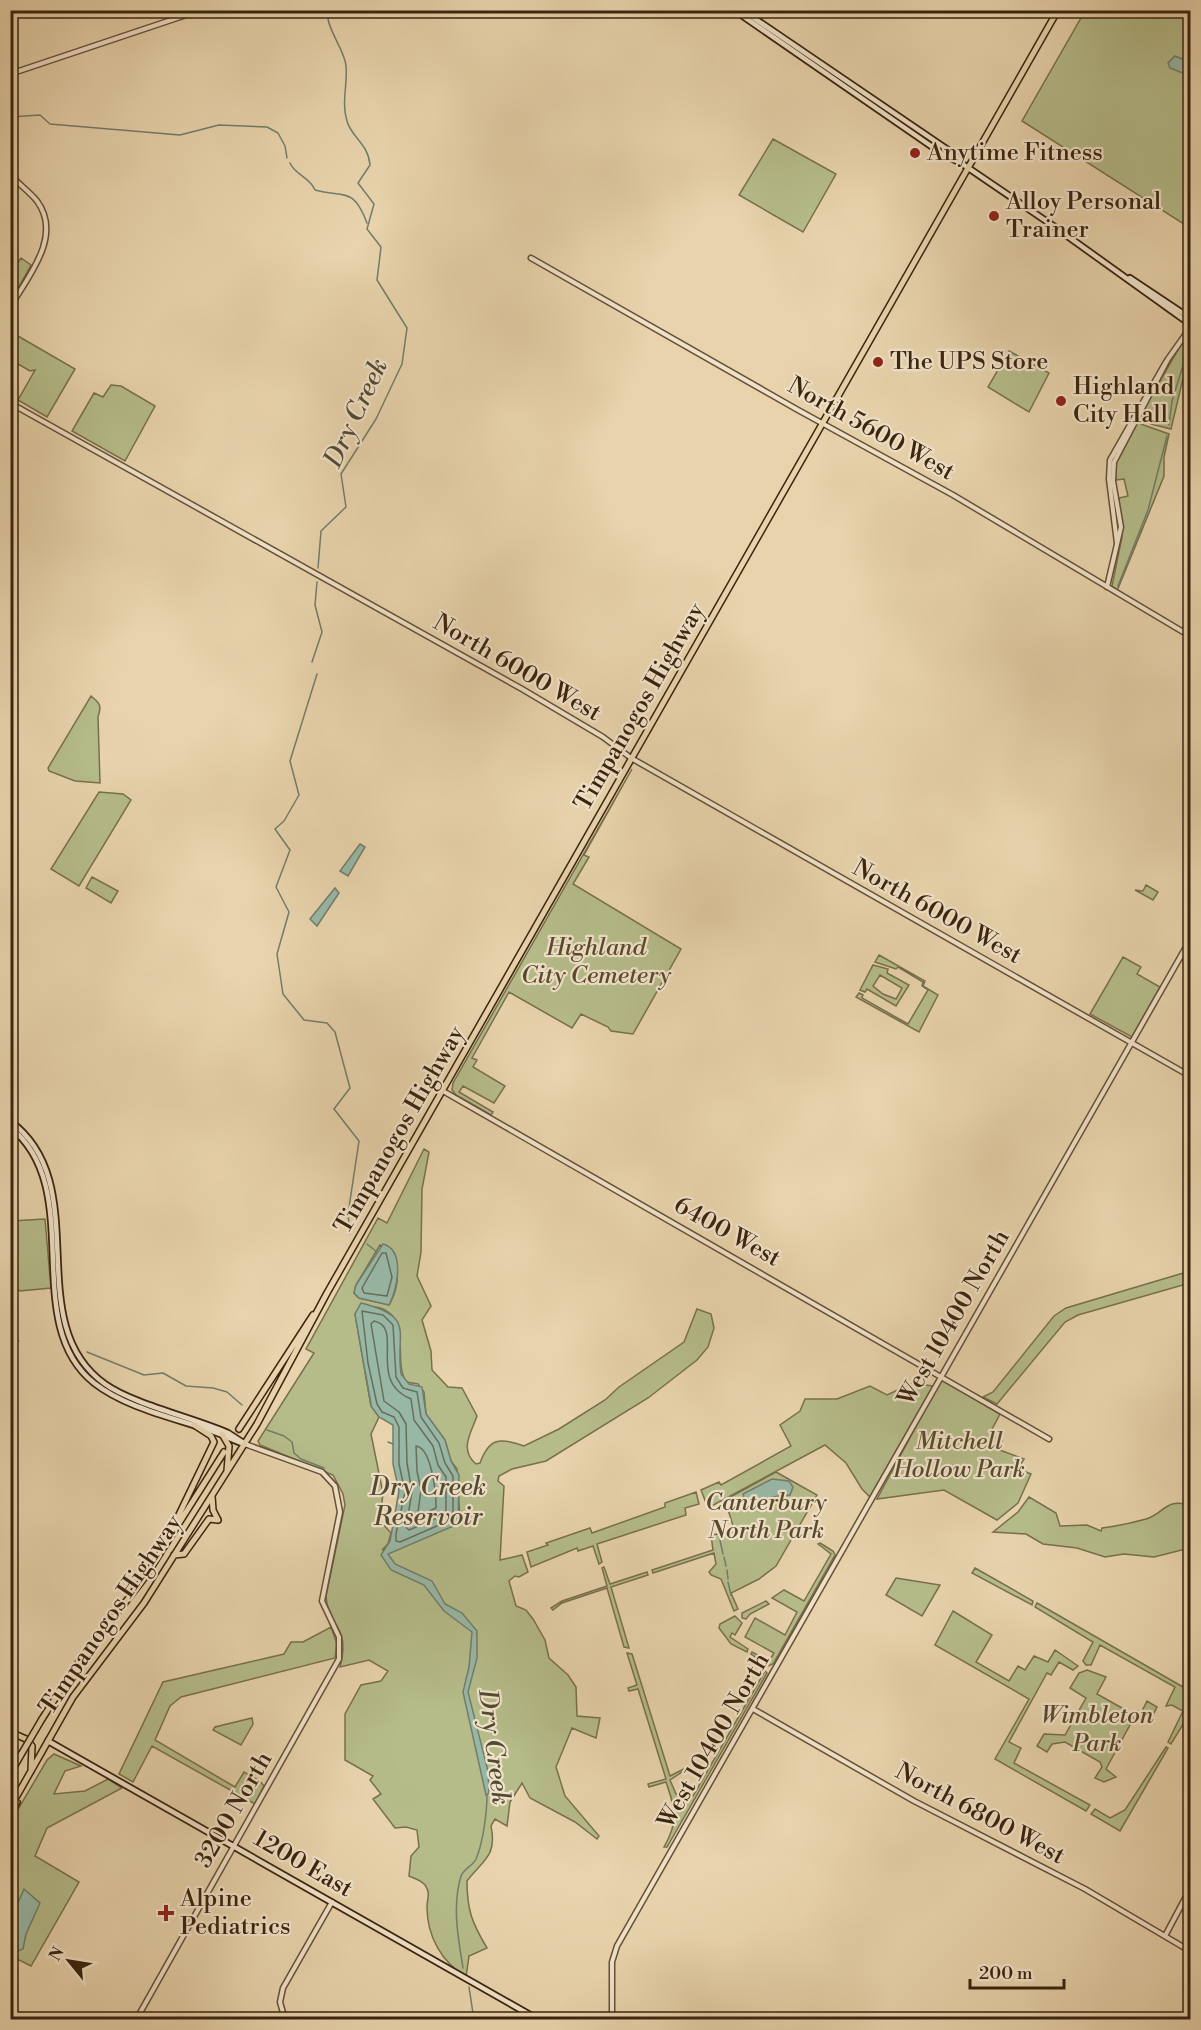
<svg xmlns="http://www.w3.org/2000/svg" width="1201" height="2030" font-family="'Libre Bodoni',serif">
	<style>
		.green { fill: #b5bc8a; stroke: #78704c; stroke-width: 1.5; fill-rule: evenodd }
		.water { fill: #98b8a7; stroke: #727d6a; stroke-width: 1.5 }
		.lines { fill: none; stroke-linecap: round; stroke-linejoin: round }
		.shore { stroke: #696e5a; stroke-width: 1.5 }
		.stream { stroke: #727d6a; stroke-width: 1.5 }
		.primary-tunnel { stroke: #c5b08c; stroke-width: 5; stroke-dasharray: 5 2.5; stroke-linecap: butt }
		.tertiary-casing { stroke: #665036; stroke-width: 7 }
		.secondary-casing { stroke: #3a240e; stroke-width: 8 }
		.primary-casing { stroke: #3a240e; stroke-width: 8 }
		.tertiary { stroke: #f0e2c9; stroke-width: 4 }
		.secondary { stroke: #f0e2c9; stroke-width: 4.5 }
		.primary { stroke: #e8d3ac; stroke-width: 5 }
		.primary-bridge-casing { stroke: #3a240e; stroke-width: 8; stroke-linecap: butt }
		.primary-bridge { stroke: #e8d3ac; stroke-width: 5 }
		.poi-dot { fill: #8f2418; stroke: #f0e2c9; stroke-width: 2 }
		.labels { text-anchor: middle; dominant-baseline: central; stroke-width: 4.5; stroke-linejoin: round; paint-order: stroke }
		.poi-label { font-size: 24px; fill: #3a240e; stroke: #f0e2c9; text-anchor: start }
		.street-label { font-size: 24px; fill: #3a240e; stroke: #f0e2c9 }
		.park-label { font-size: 24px; font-style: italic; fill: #594a2d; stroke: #f0e2c9 }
		.water-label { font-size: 26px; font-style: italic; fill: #524934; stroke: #f0e2c9 }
	</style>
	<rect width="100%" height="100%" fill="#e8d3ac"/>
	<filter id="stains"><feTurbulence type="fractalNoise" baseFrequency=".00333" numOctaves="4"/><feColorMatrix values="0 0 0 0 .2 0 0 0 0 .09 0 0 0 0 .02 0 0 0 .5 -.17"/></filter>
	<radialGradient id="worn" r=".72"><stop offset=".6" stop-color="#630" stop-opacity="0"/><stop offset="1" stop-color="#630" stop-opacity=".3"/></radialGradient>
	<path class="green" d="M1085 11H1190V228L1022 121Z
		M773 139 836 174 803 232 739 195Z
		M21 258 31 265 11 301V273Z
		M11 332 75 369 47 417 18 400 35 370 30 371 11 360Z
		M1190 334V349L1171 429 1151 424 1140 415 1182 343Z
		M1009 351 1049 373 1029 412 988 387Z
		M111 385 121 386 155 406 125 461 72 431 94 393 103 397Z
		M1138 423 1169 434 1164 457V476L1117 591 1112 586 1122 537 1119 498 1128 496 1124 479 1116 480C1113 463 1124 434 1138 423Z
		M91 696C100 703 102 706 98 717L100 783 75 781 49 771 48 768Z
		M632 769 584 855 589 857 573 884 681 949 633 1034 611 1031 608 1027 581 1014 572 1028 509 992 472 1058 477 1060 473 1067 505 1086 494 1103 463 1086 459 1092 493 1112 491 1115 456 1095 452 1090 453 1083Z
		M99 792 123 794 131 800 79 886 51 869Z
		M92 877 118 891 111 903 86 888Z
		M1146 885 1158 892 1153 900 1135 890 1143 891Z
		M879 955 925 981 923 986 938 995 919 1032 856 997 859 993 863 995 862 998 908 1024 928 990 922 986 923 982 898 967 896 969 875 962Z
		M1123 957 1141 967 1137 974 1160 987 1132 1037 1090 1014Z
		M873 965 888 969 887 973 909 985 896 1006 867 989 865 992 860 990ZM880 975 902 988 896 999 883 994 873 986Z
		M424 1149 429 1152 422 1189 421 1252 417 1276 431 1306 422 1320 431 1351 432 1370 448 1387 462 1388 477 1416C471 1433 459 1450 476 1464L480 1463C489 1438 500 1437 524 1446L559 1429 605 1400 619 1387 684 1342 697 1309 711 1314 714 1328 708 1347 697 1360 648 1398 546 1461 512 1469 499 1476 498 1481 504 1486 500 1560 522 1555 528 1572 519 1577 515 1576 509 1581 516 1606 526 1610 533 1619 545 1640 549 1658 568 1675 576 1687 577 1716 600 1718 596 1738 572 1728 556 1767 565 1796 599 1836 597 1839 575 1822 530 1798 522 1783 510 1802 507 1826 495 1819 491 1826C497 1856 484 1859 467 1881 467 1910 472 1923 487 1948L469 1956 466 1977C442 1962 427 1937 427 1907 427 1899 431 1893 425 1885 421 1880 414 1878 409 1876L411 1856 419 1847 417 1830 406 1827 395 1828 373 1799 381 1794 370 1780 373 1776 345 1760V1714L361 1685 381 1681 388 1671 369 1660 340 1667C351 1625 328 1628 326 1596L345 1505 343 1494 333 1475 260 1445 258 1441 314 1353 306 1349 378 1218 387 1223ZM380 1245 393 1252C400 1271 399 1288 389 1305L359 1298 354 1293 356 1285ZM376 1307C414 1315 392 1359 406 1382L418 1384 424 1392 426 1414 445 1440 451 1461 457 1469 460 1520 382 1550 388 1544 391 1533 380 1521 383 1493 371 1434 379 1417 371 1406 355 1314Z
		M45 1219 51 1288 20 1291 11 1286V1221Z
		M1190 1271V1283L1078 1315 1065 1322 997 1404 983 1397 993 1392 1054 1316 1066 1308Z
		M944 1381 1000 1414 990 1433 1002 1441 997 1449 1024 1459 1018 1469 1031 1474 1018 1503 997 1520 944 1490 877 1499 940 1382Z
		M913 1383 933 1386 870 1497 862 1489 846 1463 825 1445 708 1508 701 1490 719 1482 721 1485 791 1446 780 1425 800 1411 805 1399H837L870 1386 887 1395Z
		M776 1472 817 1495 776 1566 759 1579 731 1593 738 1609 734 1611 721 1579 711 1575 709 1572 716 1564 714 1553 653 1573 652 1570 713 1550 711 1535 735 1532 725 1500Z
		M696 1492 699 1504 685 1508 686 1515 597 1544 602 1562 599 1564 593 1546 578 1551 577 1548 531 1567 527 1552 548 1545 546 1543 590 1528 592 1533 665 1507V1503Z
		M1029 1497 1056 1513 1060 1526 1087 1525 1101 1531 1102 1528C1117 1526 1132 1523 1146 1519 1165 1513 1165 1498 1190 1505V1548L1154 1557 1124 1554 1105 1557 1077 1548 1043 1544 1026 1534 993 1532 1018 1512Z
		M820 1543 833 1551 835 1555 773 1664 768 1666 751 1654 752 1652 769 1661 774 1653 745 1637 755 1618 785 1635 797 1612 772 1598 784 1590 804 1601 831 1554 818 1544Z
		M604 1567 610 1584 647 1572 648 1575 611 1587 629 1648 624 1647 607 1588 562 1603 553 1610 551 1608 562 1601 607 1586 602 1568Z
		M975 1568 1033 1601 1032 1605 972 1573Z
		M896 1578 940 1585 922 1616 886 1595Z
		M766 1601 769 1604 750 1614 746 1619 742 1618V1613Z
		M1037 1603 1190 1691V1713L1171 1744 1168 1742 1183 1711 1172 1705 1166 1706 1175 1687 1100 1645 1091 1665H1086L1083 1661 1093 1642 1035 1607Z
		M953 1611 992 1635 976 1662 1009 1681 1018 1666 1025 1670 1034 1656 1048 1662 1055 1650 1078 1666 1073 1670 1059 1662 1051 1675 1047 1673 1009 1742 1021 1748 1014 1763 1090 1805 1086 1811 995 1759 1029 1699 935 1645Z
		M735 1616 742 1623 735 1635 732 1633 730 1637 748 1649 747 1652 731 1644 719 1628 720 1624Z
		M331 1627 337 1644 335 1658 181 1697 170 1706 155 1740 235 1787 244 1772 260 1781 264 1786 255 1804 152 1746 133 1782 119 1774 163 1682 284 1654 291 1642H303Z
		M627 1653 632 1654 670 1776 684 1769 685 1770 670 1780 676 1794 693 1796 765 1671 767 1673 667 1847H664C679 1820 676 1811 666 1782L649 1787 648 1784 666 1779 638 1689 629 1691 628 1688 637 1685Z
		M1087 1670 1106 1677 1097 1694 1129 1712 1142 1711 1147 1701 1157 1707 1153 1715 1136 1714 1106 1769 1116 1777 1104 1782 1095 1778 1102 1767 1100 1762 1065 1742 1052 1744 1047 1752 1037 1746 1044 1734 1065 1735 1086 1698 1070 1688 1079 1673Z
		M252 1718 253 1724 241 1745 213 1730 215 1727Z
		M1166 1747 1168 1748 1120 1831 1091 1814 1095 1809 1110 1818 1125 1810Z
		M54 1754 81 1766 65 1771 54 1794 85 1791 108 1779 122 1788 47 1828 35 1856 79 1882 31 1966 17 1959 11 1950 10 1823 47 1760Z"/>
	<path class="water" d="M1175 56 1190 62V76L1170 68 1168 63Z
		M360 844 365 847 348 876 340 871Z
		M335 888 339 893 317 926 310 919Z
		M383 1244C406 1250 397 1291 389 1305L359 1298 354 1293 356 1285Z
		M361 1303C417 1317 395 1332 401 1374L409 1384 422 1387 426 1414 445 1440 451 1461 459 1475 458 1524 388 1554 395 1564 432 1581 445 1604 462 1613 477 1631V1658L468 1692 488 1771 489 1793 486 1795 463 1692 469 1667 472 1632 444 1611 424 1585 391 1570 381 1555 390 1541 399 1491 393 1464V1425L379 1417 371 1406 355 1314Z
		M772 1479 789 1481 793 1487 790 1495 771 1497 753 1505 746 1504 743 1494Z
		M24 1889 40 1903 26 1934 23 1949 18 1951 13 1948 17 1905Z"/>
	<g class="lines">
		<path class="shore" d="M386 1253 392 1277 387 1296 364 1293 362 1288 382 1253Z
			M362 1311 383 1315 393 1325 396 1377 403 1388 417 1392 421 1417 439 1443 445 1463 453 1476V1519L400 1542 396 1541V1534L405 1492 399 1464V1427L394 1417 382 1412 377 1404 368 1363Z
			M374 1321C405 1327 366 1381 411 1399L414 1420 433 1446 438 1465 446 1477V1514L409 1530 406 1527 412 1492 407 1463 406 1424 399 1412 384 1401 371 1324Z
			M416 1446C432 1448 436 1494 436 1508L421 1515 418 1512 421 1490 417 1471Z"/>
		<path class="stream" d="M10 117 40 115 50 124 180 135 219 125 267 127 278 133 285 146 287 158
			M290 163C295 175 310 177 315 190 344 198 353 186 367 223
			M1169 425 1172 401 1190 343
			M318 568 321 531 346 507 341 474 376 419 402 364 407 328 377 280 381 247 367 229 374 204 358 183 370 165C368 143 351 137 347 121 341 103 348 83 346 66 345 52 331 35 328 19L332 10
			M1118 586 1148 510 1167 436
			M312 662 322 632 315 605 317 582
			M317 674 290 761 299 795 284 821 275 829 290 850 276 887 289 912 277 954 283 994 304 1020 327 1023 335 1032 350 1088 334 1109 359 1141 348 1214 350 1234
			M367 1244 377 1252
			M10 1335 19 1341
			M87 1352 144 1375 163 1373 186 1386 213 1388 227 1392 242 1405
			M365 1371 371 1404
			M267 1430 284 1436 292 1442 294 1453 301 1459 324 1468
			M388 1442 393 1444
			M719 1536 723 1554
			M724 1557 726 1566
			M727 1570 728 1579
			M728 1582 731 1595
			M463 1968C458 1937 452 1906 461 1876 464 1868 474 1865 476 1859 483 1843 487 1812 487 1795
			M469 1987 474 2020"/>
		<path class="primary-tunnel" d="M224 1452 239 1429"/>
		<defs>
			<path id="tertiary" d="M10 74 201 10
				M10 174C18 184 29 191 37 201 63 236 28 277 10 307
				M531 258 798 410 953 495 1190 636
				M10 403 522 689 603 737 631 758 1190 1076
				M1117 543 1109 479 1110 460 1166 362
				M1107 587 1121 527 1113 481 1114 462 1168 359 1190 328
				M443 1091 1049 1439
				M753 1709 914 1801 1085 1889 1190 1951
				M1165 1936 1190 1889
				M136 2020 339 1659V1637L322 1601 340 1512 335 1486 322 1472 245 1444
				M285 2020 280 2002 283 1988 332 1902
				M612 2020V1962L617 1946 1190 940"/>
			<path id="secondary" d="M734 10 944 155 961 163 1052 225 1190 324
				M742 10 957 156 961 163
				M1130 278 1190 318
				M10 1121C97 1185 18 1322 105 1384 133 1404 194 1418 228 1433L245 1444
				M10 1127C88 1189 18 1322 94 1383 126 1408 174 1418 212 1431 222 1434 232 1440 242 1443
				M48 1741 539 2020"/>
			<path id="primary" d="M239 1429 313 1315
				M222 1434 229 1446 227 1471
				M212 1496 213 1510 218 1520
				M173 1527 214 1442 211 1436 194 1425
				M174 1555 184 1554 209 1519 218 1520
				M42 1719 78 1663 145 1577 224 1452
				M10 1732 26 1739 32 1746 31 1771
				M10 1774 22 1753
				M10 1808 73 1697 144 1603 257 1424 327 1293 1058 10
				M10 1817 17 1802"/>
		</defs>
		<use href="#tertiary" class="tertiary-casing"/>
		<use href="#secondary" class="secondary-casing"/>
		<use href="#primary" class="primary-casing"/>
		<use href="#tertiary" class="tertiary"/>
		<use href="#secondary" class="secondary"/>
		<use href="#primary" class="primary"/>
		<defs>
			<path id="primary-bridge" d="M22 1753 42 1719"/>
		</defs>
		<use href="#primary-bridge" class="primary-bridge-casing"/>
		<use href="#primary-bridge" class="primary-bridge"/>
	</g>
	<g class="poi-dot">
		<circle cx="915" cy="153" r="6"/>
		<circle cx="994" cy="216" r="6"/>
		<circle cx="878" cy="362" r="6"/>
		<circle cx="1061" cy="401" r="6"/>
		<path d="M163 1904h6v6h6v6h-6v6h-6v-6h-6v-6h6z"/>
	</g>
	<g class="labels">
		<g class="poi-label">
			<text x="927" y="153">Anytime Fitness</text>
			<text x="1006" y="202">Alloy Personal<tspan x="1006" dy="28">Trainer</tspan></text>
			<text x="890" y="362">The UPS Store</text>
			<text x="1073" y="387">Highland<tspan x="1073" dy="28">City Hall</tspan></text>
			<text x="180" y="1899">Alpine<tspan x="180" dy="28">Pediatrics</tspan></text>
		</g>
		<g class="street-label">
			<text transform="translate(871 429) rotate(29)">North 5600 West</text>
			<text transform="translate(517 668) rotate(30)">North 6000 West</text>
			<text transform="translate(640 707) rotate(-60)">Timpanogos Highway</text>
			<text transform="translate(937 912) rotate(29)">North 6000 West</text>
			<text transform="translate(400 1130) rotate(-60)">Timpanogos Highway</text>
			<text transform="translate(727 1232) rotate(29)">6400 West</text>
			<text transform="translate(954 1318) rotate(-60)">West 10400 North</text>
			<text transform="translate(111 1615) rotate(-56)">Timpanogos Highway</text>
			<text transform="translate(714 1741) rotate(-60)">West 10400 North</text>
			<text transform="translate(234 1810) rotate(-60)">3200 North</text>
			<text transform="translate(980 1814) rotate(28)">North 6800 West</text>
			<text transform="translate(303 1864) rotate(30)">1200 East</text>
		</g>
		<g class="park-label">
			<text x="596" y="948">Highland<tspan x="596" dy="28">City Cemetery</tspan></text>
			<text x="959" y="1442">Mitchell<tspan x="959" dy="28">Hollow Park</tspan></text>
			<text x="766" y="1503">Canterbury<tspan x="766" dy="28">North Park</tspan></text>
			<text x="1097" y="1716">Wimbleton<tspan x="1097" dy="28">Park</tspan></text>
		</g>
		<g class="water-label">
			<text transform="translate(356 413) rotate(-65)">Dry Creek</text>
			<text x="428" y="1487">Dry Creek<tspan x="428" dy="30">Reservoir</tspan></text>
			<text transform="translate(494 1747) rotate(83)">Dry Creek</text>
		</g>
	</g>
	<rect width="1201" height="2030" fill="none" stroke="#e8d3ac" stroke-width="36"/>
	<rect x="12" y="12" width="1177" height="2006" fill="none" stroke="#3a240e" stroke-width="3"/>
	<rect x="18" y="18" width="1165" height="1994" fill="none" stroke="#3a240e" stroke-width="1.5"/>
	<g transform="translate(69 1961) rotate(300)" stroke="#f0e2c9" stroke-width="4.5" paint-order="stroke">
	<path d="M0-4.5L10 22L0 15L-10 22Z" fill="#3a240e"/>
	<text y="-9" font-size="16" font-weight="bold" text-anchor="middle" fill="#3a240e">N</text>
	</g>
	<path d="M970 1979v9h94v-9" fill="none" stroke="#3a240e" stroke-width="3"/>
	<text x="979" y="1979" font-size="18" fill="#3a240e" stroke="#f0e2c9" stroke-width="4.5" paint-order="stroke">200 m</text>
	<rect width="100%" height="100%" filter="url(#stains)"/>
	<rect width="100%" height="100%" fill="url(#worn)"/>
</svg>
